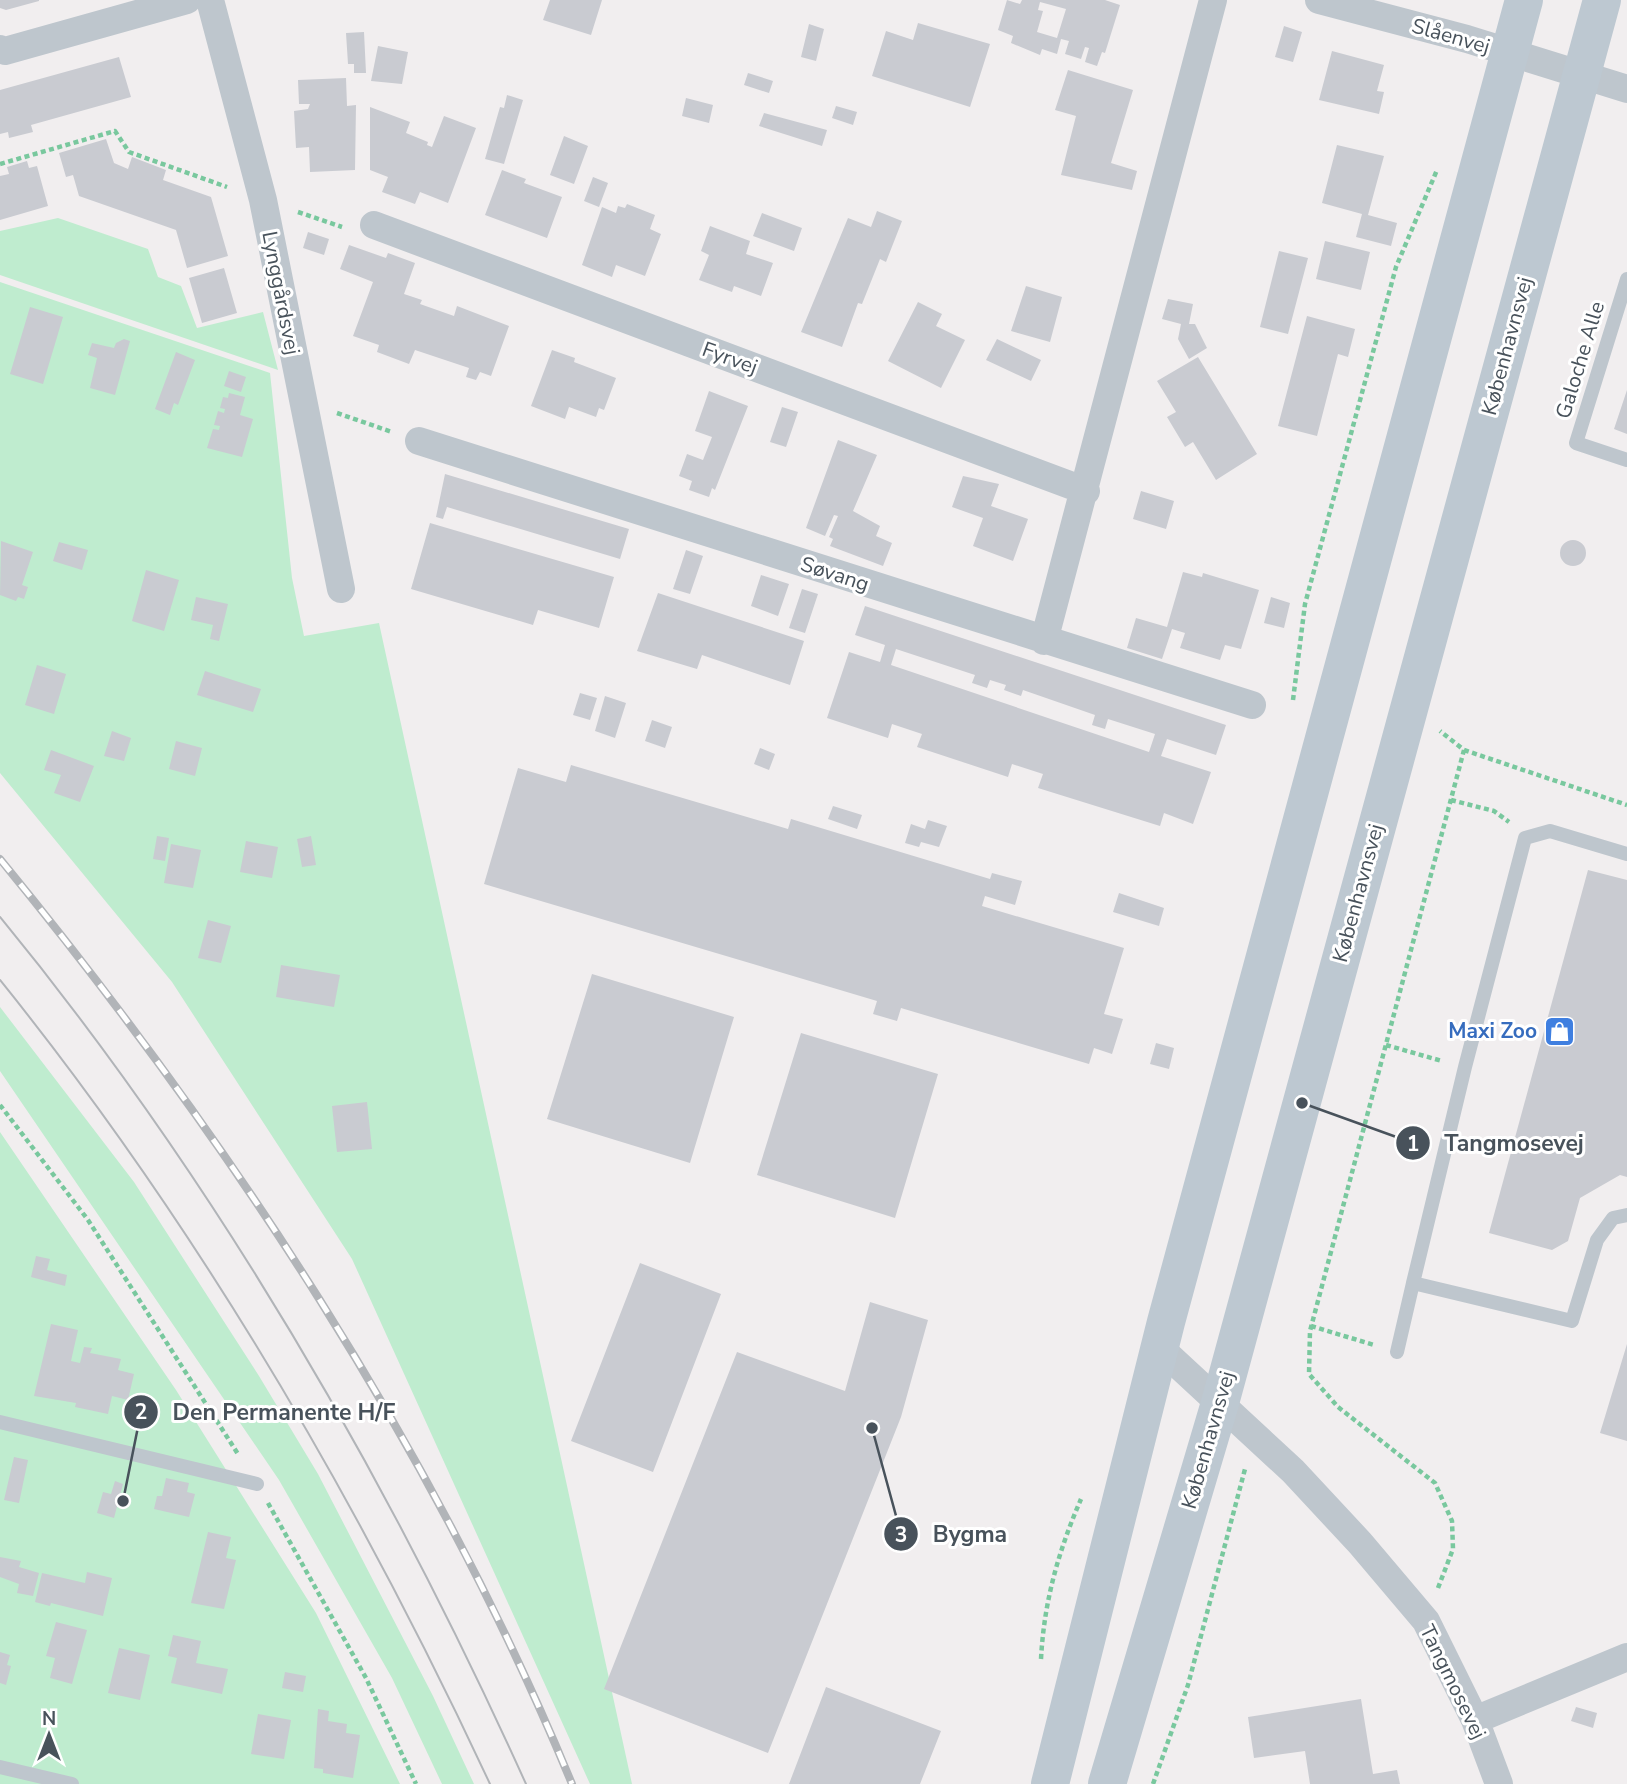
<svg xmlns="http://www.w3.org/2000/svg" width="1627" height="1784" font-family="'Nunito Sans',sans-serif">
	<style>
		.green { fill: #bfeccf }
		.building { fill: #c9cbd1; fill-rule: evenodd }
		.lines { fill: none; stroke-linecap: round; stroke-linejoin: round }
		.path { stroke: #79c89e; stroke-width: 4.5; stroke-dasharray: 5 3.5; stroke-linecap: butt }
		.service { stroke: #bec6cd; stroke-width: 14 }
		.minor { stroke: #bec6cd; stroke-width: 28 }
		.secondary { stroke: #bdc8d1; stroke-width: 38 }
		.tram { stroke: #b1b4b8; stroke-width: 2 }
		.rail-casing { stroke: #b1b4b8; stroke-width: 8 }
		.rail { stroke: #fff; stroke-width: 5; stroke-dasharray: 16; stroke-linecap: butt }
		.labels { text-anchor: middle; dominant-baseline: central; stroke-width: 6; stroke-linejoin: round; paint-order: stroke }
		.street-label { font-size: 21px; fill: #48525b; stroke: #fff }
		.shop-label { font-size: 21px; font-weight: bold; fill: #366cbe; stroke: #fff; text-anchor: end }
		.leader { fill: none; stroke: #48525b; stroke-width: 2.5 }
		.callout-dot { fill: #48525b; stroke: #fff; stroke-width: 2.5 }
		.mark-label { font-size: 21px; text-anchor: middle; font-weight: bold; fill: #fff }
		.callout-label { font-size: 23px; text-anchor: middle; font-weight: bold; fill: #48525b; stroke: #fff; stroke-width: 6; stroke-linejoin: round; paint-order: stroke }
	</style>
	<rect width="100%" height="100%" fill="#f1eeef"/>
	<path class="green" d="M58 218 148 249 158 277 181 286 197 328 263 312 278 370 0 275V231Z
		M0 282 270 373 292 578 304 636 379 623 632 1784H590L352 1259 172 982 0 773Z
		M0 1007 134 1182 259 1376 318 1474 433 1696 474 1784H442L392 1678 279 1480 0 1071Z
		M0 1132 176 1390 316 1613 400 1784H0Z"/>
	<path class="building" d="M0 0H39V1L6 10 0 8Z
		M550 0H602L591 35 543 20Z
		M1007 0 1020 4 1022 0H1105L1120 5 1105 53 1102 52 1097 66 1085 62 1089 48 1085 47 1081 59 1065 54 1069 41 1061 39 1057 54 1042 49 1040 55 1011 43 1013 36 998 30ZM1040 2 1066 9 1057 38 1037 32 1043 11 1038 10Z
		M918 23 990 44 970 107 872 76 886 31 913 40Z
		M809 24 824 29 816 61 801 57Z
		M1284 26 1302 32 1293 62 1275 57Z
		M364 32 366 73H354V64H348L346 33Z
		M378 46 408 52 402 84 371 81Z
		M1332 51 1384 65 1377 91 1384 92 1379 114 1319 100Z
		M119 57 131 97 31 125 33 132 9 138 8 132 0 134V90Z
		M1068 70 1133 90 1111 163 1137 171 1132 190 1061 175 1076 116 1055 110Z
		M748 73 773 81 769 93 744 85Z
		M346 78 347 106 356 105 355 170 310 172 309 147 296 148 294 111 308 109 310 104H299L298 80Z
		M507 95 523 100 504 164 485 159 500 107 504 108Z
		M686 98 713 105 709 123 682 116Z
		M836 106 857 112 853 125 832 118Z
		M370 107 410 122 406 133 428 142 427 145 432 147 444 116 476 128 448 203 420 192 415 204 382 192 388 177 370 170Z
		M764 113 827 130 822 146 759 126Z
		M564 136 588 146 574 184 550 175Z
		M106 139 114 163 128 169 132 157 166 170 163 180 211 197 228 256 187 268 176 230 79 196 73 175 66 177 59 153Z
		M1337 145 1384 156 1368 215 1397 223 1391 246 1356 237 1362 214 1322 203Z
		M27 161 29 168 37 166 48 206 0 220V176L9 174 7 167Z
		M502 170 526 179 524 183 562 197 547 238 485 215Z
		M593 177 608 183 599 207 584 201Z
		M627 204 655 215 650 229 661 234 645 276 616 265 612 277 582 265 602 207 616 213 618 206 625 208Z
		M877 211 902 221 886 262 880 259 862 304 858 303 842 347 801 332 848 218 871 227Z
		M762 213 802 228 794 251 753 236Z
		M710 226 750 241 746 254 773 263 761 296 734 286 732 292 699 280 709 255 701 251Z
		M308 232 329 239 324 255 303 248Z
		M1325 241 1370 252 1361 290 1316 279Z
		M349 245 386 258 388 253 415 263 404 294 422 300 420 304 454 316 457 306 509 326 491 376 480 372 476 380 466 377 469 368 415 350 409 364 377 352 379 345 353 336 373 282 340 269Z
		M1279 251 1308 258 1288 334 1260 327Z
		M224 268 237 313 202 323 189 278Z
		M1026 286 1062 297 1050 342 1011 331Z
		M1168 299 1193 304 1189 324H1195L1207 348 1189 359 1178 339 1181 324 1162 319Z
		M918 302 942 314 936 326 965 340 941 388 888 361Z
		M30 307 63 317 43 384 10 374Z
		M1307 316 1355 329 1348 357 1338 354 1317 436 1278 426Z
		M124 339 130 341 115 395 90 388 97 358 88 355 92 343 114 348 116 343Z
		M997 339 1041 360 1031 381 986 360Z
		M552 350 575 358 574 362 616 378 604 410 599 408 596 417 569 407 565 419 531 406Z
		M176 352 195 360 178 405 174 403 170 415 155 409Z
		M1198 357 1257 454 1216 480 1193 442 1185 447 1167 417 1176 412 1157 381Z
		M229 371 246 377 241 392 224 386Z
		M1627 390V434L1614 429Z
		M709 391 748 406 715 490 712 488 709 497 689 490 692 481 679 476 687 454 703 460 712 437 695 431Z
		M229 393 245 397 240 415 253 419 242 457 207 448 213 429 219 430 220 426 214 425 218 411 224 413 225 409 220 408 223 397 228 398Z
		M782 407 798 412 786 447 770 442Z
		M838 440 877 455 853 511 880 526 876 536 892 543 883 566 830 546 833 539 829 537 838 516 834 515 825 536 806 528Z
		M445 474 629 529 620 559 447 507 443 519 436 517Z
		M963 476 999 484 991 506 1028 519 1013 561 973 546 983 518 952 507Z
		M1141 491 1174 501 1166 529 1133 519Z
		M430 523 614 577 599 628 538 610 533 625 411 589Z
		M1560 553a13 13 0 1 1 26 0a13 13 0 1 1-26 0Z
		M1 541 33 552 22 585 28 587 24 599 18 597 16 601 0 595Z
		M59 542 88 550 82 570 53 561Z
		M686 550 703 556 690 594 673 589Z
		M146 570 179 580 164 631 132 621Z
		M1183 572 1202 577 1203 573 1259 590 1241 649 1225 645 1220 660 1180 648 1185 633 1172 629 1162 659 1127 648 1136 618 1167 627Z
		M761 575 789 584 778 616 751 606Z
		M802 589 818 594 805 633 789 628Z
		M658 593 804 641 790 685 702 655 697 669 637 651Z
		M196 597 228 604 219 641 210 639 213 625 191 620Z
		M1271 597 1290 603 1284 628 1264 623Z
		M865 606 1226 725 1216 755 1167 739 1161 756 1211 772 1193 824 1164 813 1160 826 1038 788 1043 774 1012 764 1008 777 917 747 922 734 892 724 888 738 827 718 849 652 880 662 885 645 855 635ZM896 649 975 675 972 683 987 688 990 680 1006 685 1004 690 1021 696 1023 690 1095 715 1092 725 1105 729 1108 719 1155 734 1149 752 891 665Z
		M37 665 66 674 54 714 25 705Z
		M205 671 261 689 253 712 197 695Z
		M580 693 597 698 590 720 573 715Z
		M605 696 626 703 615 738 595 731Z
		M652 720 672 727 665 748 645 741Z
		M112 731 131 738 124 761 104 756Z
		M176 741 202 748 195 776 169 769Z
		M760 748 775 754 769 770 754 764Z
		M51 750 94 766 80 802 54 793 61 775 44 770Z
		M571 765 788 829 791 819 990 879 992 873 1022 881 1015 905 985 896 982 906 1124 948 1104 1014 1123 1019 1112 1054 1094 1048 1089 1064 901 1008 897 1021 873 1014 877 1001 484 884 518 768 566 782Z
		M833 806 862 815 857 829 828 819Z
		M928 820 947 826 939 847 921 842 919 847 905 843 911 824 925 829Z
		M157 836 169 838 165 861 153 859Z
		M311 836 316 865 302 867 297 839Z
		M246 841 278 847 272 878 240 872Z
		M171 844 201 850 193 888 164 883Z
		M1588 870 1627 880V1177L1620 1175 1580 1198 1568 1241 1552 1250 1489 1233Z
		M1119 893 1164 908 1159 926 1113 912Z
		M208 920 231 926 221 963 198 958Z
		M281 965 340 975 334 1007 276 997Z
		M592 974 734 1017 690 1163 547 1119Z
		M801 1033 938 1074 895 1218 757 1175Z
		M1156 1043 1174 1048 1169 1069 1150 1064Z
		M367 1102 372 1149 337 1152 332 1106Z
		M36 1256 50 1259 47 1270 67 1275 65 1286 31 1277Z
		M640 1263 721 1294 653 1472 571 1441Z
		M870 1302 928 1320 901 1417 768 1753 604 1689 737 1352 845 1391Z
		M51 1324 78 1330 71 1361 80 1363 84 1347 92 1348 90 1353 121 1359 118 1370 134 1374 128 1400 112 1396 108 1414 75 1407 76 1403 34 1396Z
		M1627 1344V1441L1600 1433Z
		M14 1457 28 1460 19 1503 4 1500Z
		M166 1478 189 1483 187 1492 195 1494 189 1517 154 1509 157 1496H162Z
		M115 1481 123 1484 114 1518 97 1513 103 1492 111 1494Z
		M208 1532 231 1537 226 1558 236 1560 224 1609 191 1603Z
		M0 1557 21 1561 19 1567 39 1573 33 1596 17 1593 19 1584 0 1577Z
		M87 1572 112 1578 103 1616 51 1603 50 1606 35 1602 42 1573 85 1583Z
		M56 1622 87 1630 72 1684 50 1678 55 1658 46 1656Z
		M173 1635 201 1641 196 1663 228 1669 222 1694 171 1683 177 1658 168 1656Z
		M119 1648 150 1655 140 1700 108 1693Z
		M0 1652 10 1655 7 1665 11 1666 6 1685 0 1683Z
		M285 1672 306 1676 303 1692 282 1688Z
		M826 1687 941 1731 920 1784H789Z
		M1361 1699 1373 1774 1397 1770 1400 1784H1310L1305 1751 1254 1758 1248 1717Z
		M1576 1707 1597 1713 1593 1728 1571 1721Z
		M318 1709 329 1711 328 1721 347 1724 346 1733 360 1735 353 1778 323 1773V1769L314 1768Z
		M258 1714 291 1720 284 1759 251 1754Z"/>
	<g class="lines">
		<path class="path" d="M0 164 115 131 129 152 227 187
			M298 212 342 227
			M337 413 392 432
			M1293 700 1305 604 1396 267 1437 170
			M1464 750 1627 805
			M1451 800 1494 811 1509 822
			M1386 1045 1442 1061
			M0 1105 88 1220 238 1454
			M1311 1326 1374 1345
			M268 1503 366 1678 416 1784
			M1438 1588 1453 1549 1452 1521 1435 1483 1338 1407 1309 1374 1310 1331 1464 750 1440 731
			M1041 1659C1044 1602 1058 1552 1081 1499
			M1153 1784 1188 1685 1245 1469"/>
		<path class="service" d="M1627 279 1576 443 1627 460
			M1627 854 1550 831 1525 838 1465 1067 1413 1283 1572 1321 1597 1240 1613 1218 1627 1215
			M1397 1352 1413 1283
			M0 1422 257 1484
			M0 1767 72 1784"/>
		<path class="minor" d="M210 0 263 200 341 589
			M1319 0 1467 39 1627 89
			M0 49 5 51 187 0
			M374 225 1086 491
			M419 441 1252 705
			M1044 641 1213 0
			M1160 1348 1293 1471 1360 1543 1426 1621 1475 1720 1499 1784
			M1475 1720 1627 1657"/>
		<path class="secondary" d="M1050 1784 1166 1322 1524 0
			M1107 1784 1220 1403 1602 0"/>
		<path class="tram" d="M0 917C216 1180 386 1474 526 1784
			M0 980C199 1227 357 1498 490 1784"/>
		<defs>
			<path id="rail" d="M0 859C230 1140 433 1447 572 1784"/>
		</defs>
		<use href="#rail" class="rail-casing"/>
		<use href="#rail" class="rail"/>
	</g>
	<defs>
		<symbol id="shop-square" viewBox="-11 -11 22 22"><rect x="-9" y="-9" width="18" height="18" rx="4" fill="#3f7fe0" stroke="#fff"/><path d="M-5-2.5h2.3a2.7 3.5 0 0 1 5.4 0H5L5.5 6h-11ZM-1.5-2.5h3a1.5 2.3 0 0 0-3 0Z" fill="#fff"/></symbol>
	</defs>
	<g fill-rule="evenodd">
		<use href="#shop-square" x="1542" y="1014" width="35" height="35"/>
	</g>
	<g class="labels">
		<g class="street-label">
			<text transform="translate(1451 36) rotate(16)">Slåenvej</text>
			<text transform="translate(281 293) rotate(79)">Lynggårdsvej</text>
			<text transform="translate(1507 346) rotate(-75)">Københavnsvej</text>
			<text transform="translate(730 358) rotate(20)">Fyrvej</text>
			<text transform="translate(1580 360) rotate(-73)">Galoche Alle</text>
			<text transform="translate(835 574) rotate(18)">Søvang</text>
			<text transform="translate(1358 893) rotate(-75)">Københavnsvej</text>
			<text transform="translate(1208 1440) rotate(-74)">Københavnsvej</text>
			<text transform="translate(1453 1682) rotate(64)">Tangmosevej</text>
		</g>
		<g class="shop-label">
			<text x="1537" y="1031">Maxi Zoo</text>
		</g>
	</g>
	<path class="leader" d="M1302 1103L1413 1143M123 1501L141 1412M872 1428L901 1534"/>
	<g class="callout-dot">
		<circle cx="1302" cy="1103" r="7"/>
		<circle cx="123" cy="1501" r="7"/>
		<circle cx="872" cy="1428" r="7"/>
		<circle cx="1413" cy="1143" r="18"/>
		<circle cx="141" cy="1412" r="18"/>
		<circle cx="901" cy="1534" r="18"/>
	</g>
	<g class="mark-label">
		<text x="1413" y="1151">1</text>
		<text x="141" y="1419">2</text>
		<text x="901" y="1542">3</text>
	</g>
	<g class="callout-label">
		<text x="1514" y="1151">Tangmosevej</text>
		<text x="284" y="1420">Den Permanente H/F</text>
		<text x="970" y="1542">Bygma</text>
	</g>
	<g transform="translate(49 1735)" stroke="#ffffff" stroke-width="5" paint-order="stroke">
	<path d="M0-5L12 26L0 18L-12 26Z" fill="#48525b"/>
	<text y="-10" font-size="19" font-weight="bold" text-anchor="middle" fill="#48525b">N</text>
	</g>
</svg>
